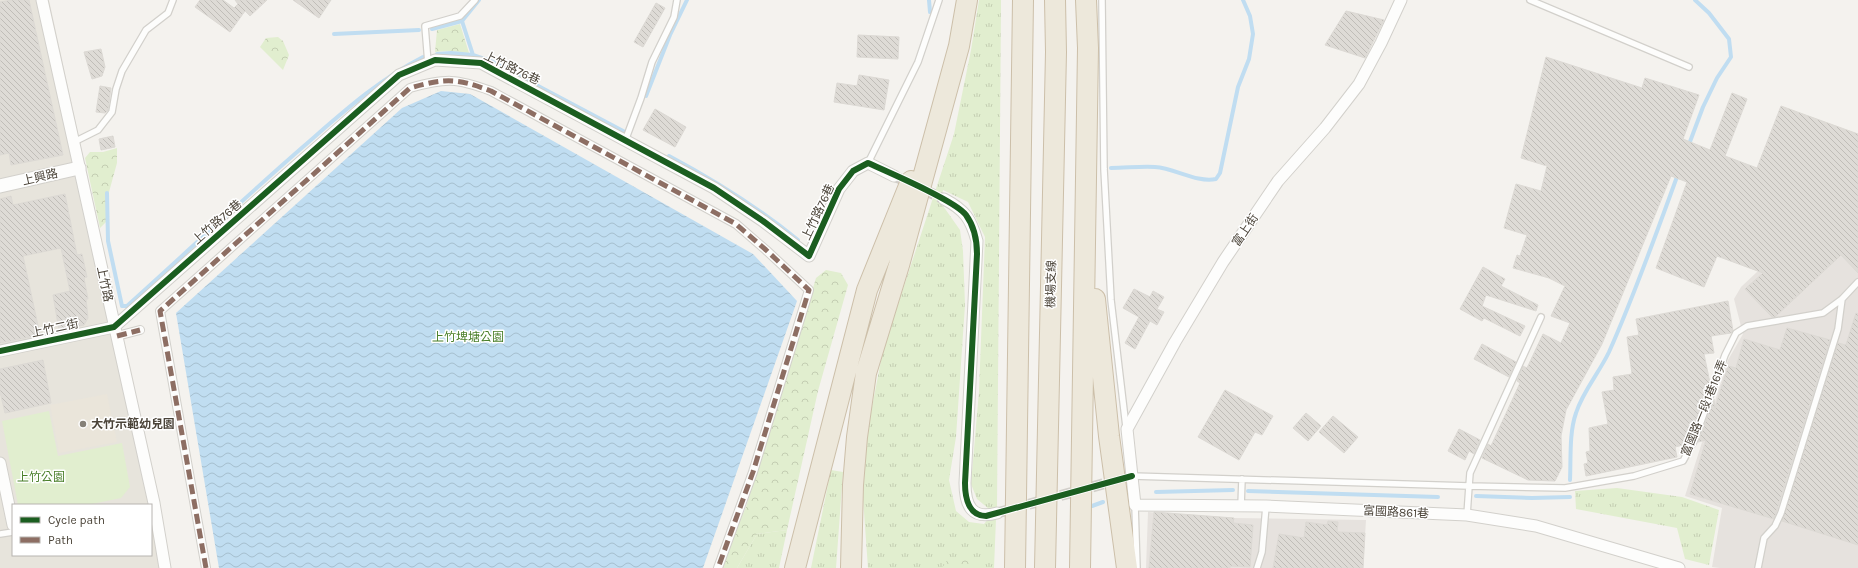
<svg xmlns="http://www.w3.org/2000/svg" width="1858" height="568" font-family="Karla,'Noto Sans TC',sans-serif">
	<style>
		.residential { fill: #e7e4dc; fill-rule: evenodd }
		.industrial { fill: #e6e2de }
		.education { fill: #eae5da }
		.grass { fill: url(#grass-tufts) }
		.forest { fill: url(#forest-crowns) }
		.park { fill: #e1eecf }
		.water { fill: url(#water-waves) }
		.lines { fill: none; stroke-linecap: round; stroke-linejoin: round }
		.stream { stroke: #c0ddf1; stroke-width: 4 }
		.building { fill: url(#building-back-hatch); stroke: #dcd9d4 }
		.minor-tunnel { stroke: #d2cfca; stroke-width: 11; stroke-dasharray: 11 5.5; stroke-linecap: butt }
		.service-casing { stroke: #d2d0cb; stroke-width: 8 }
		.pedestrian-casing { stroke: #d2d0cb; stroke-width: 10 }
		.minor-casing { stroke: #d2d0cb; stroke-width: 13 }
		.tertiary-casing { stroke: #d2d0cb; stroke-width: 15 }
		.motorway-casing { stroke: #ccbfa9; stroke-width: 22 }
		.service { stroke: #fdfdfc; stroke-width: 5.5 }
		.pedestrian { stroke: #fdfdfc; stroke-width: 8 }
		.minor { stroke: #fdfdfc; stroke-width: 11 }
		.tertiary { stroke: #fdfdfc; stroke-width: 13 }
		.motorway { stroke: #ede8db; stroke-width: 20 }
		.quiet { stroke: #8d6e63; stroke-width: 5; stroke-dasharray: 10 5; stroke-linecap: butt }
		.cycleway-casing { stroke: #fff; stroke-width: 8 }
		.cycleway { stroke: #1b5e20; stroke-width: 6 }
		.poi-dot { fill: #868178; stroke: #fff; stroke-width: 1.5 }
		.labels { text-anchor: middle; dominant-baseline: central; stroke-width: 3; stroke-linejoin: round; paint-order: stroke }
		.street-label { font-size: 12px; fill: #4b4439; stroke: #fff }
		.park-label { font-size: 12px; fill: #4a7f2a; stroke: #fff }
		.poi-label { font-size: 12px; font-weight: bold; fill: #4b4439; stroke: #fff; text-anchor: start }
	</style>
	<defs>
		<pattern id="grass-tufts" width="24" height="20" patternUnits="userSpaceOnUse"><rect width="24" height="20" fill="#e1eecf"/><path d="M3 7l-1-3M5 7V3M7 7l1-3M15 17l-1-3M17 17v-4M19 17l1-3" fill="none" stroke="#c3cdb2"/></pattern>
		<pattern id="forest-crowns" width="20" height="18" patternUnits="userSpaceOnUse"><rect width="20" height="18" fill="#e1eecf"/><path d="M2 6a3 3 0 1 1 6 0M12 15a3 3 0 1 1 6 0" fill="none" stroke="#c3cdb2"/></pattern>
		<pattern id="water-waves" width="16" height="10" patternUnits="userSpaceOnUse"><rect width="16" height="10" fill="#c0ddf1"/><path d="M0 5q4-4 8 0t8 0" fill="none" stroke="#a6bfcf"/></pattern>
		<pattern id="building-back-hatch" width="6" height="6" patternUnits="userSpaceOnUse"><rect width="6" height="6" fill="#dedbd6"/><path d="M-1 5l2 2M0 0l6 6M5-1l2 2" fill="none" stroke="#c0bdb8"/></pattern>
	</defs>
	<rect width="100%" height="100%" fill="#f4f2ee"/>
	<path class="residential" d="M0 0H49L134 390 169 568H0ZM13 505H151V555H13Z"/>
	<path class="industrial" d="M1858 177V568H1720L1712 567 1722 508 1685 496 1728 360 1743 334 1734 299 1741 287Z
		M1148 512 1234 518 1366 520 1363 568H1146Z"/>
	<path class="education" d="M107 394 117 442 59 453 50 405Z"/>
	<path class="grass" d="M979 0H1001V8L997 508 989 509 977 499 971 484 979 391 985 237 968 202 943 190 941 203 960 230 963 251 965 305 956 437 949 480 956 511 969 522 984 524 989 518 996 519 994 568H868L863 498 867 433 883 350 954 134 971 50Z
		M831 470 843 472 836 568H811Z
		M1617 488 1682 497 1719 510 1709 565 1685 559 1677 528 1576 509 1575 491Z
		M787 530 779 568H737L757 534Z"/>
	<path class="forest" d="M460 24 469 53 448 51 435 52 437 30Z
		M278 37 283 41 289 55 283 70 260 47 266 38Z
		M117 148V163L109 192V219L100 228 85 158 90 152H103Z
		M826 270 841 273 848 285 818 391 787 530 757 534 737 568H720L725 554 746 507 816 278Z
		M970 557 977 568H942L948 559Z"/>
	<path class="park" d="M49 411 58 456 122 443 130 487 121 498 87 505H18L2 421Z"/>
	<path class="water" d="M441 91 470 94 753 254 797 301 703 568H219L176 313 402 108Z"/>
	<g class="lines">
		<path class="stream" d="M929 0 930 12
			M432 29 462 21 479 0
			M334 34 419 30
			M437 54 451 53 473 55 462 21
			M473 55 493 62 625 132
			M646 96 670 35 687 0
			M1688 147 1703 107 1717 78 1731 57 1729 39 1709 13 1695 0
			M669 156C716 181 756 206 798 240
			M1111 168C1126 168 1141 166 1155 167 1175 168 1196 183 1216 179L1220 173 1238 87 1249 59 1253 34 1250 16 1243 0
			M107 193 108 241 122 306H127C186 253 244 198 304 146 342 113 378 80 423 57
			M1570 480C1571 459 1569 433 1576 413 1583 391 1599 373 1609 352 1635 294 1656 234 1678 174
			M1248 491 1438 497
			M1156 492 1233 490
			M1476 496 1532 498 1570 497
			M1092 506 1103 502"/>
	</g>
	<path class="building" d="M12 0H29L63 155 11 165 9 153 0 155V2Z
		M200 0H223L234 8 238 4 235 0H267L250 16 245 11 230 32 195 7Z
		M293 0H331L319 18Z
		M656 3 665 8 643 47 634 42Z
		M1346 11 1384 20 1365 58 1325 45Z
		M858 35 899 37 898 59 857 57Z
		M101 49 105 67 102 76 92 79 84 52Z
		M1546 57 1642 88 1645 78 1699 95 1683 139 1710 150 1732 93 1747 99 1725 156 1757 168 1781 106 1858 134V273L1841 255 1775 317H1772L1745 289 1763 273 1717 256 1704 287 1656 268 1687 182 1671 176 1602 344 1566 410 1561 436 1562 467 1555 481 1528 480 1482 458 1488 444 1491 446 1520 383 1517 381 1523 366 1527 368 1543 334 1561 343 1570 323 1551 316 1565 286 1549 278 1513 268 1517 255 1520 256 1527 235 1504 228 1516 184 1541 191 1547 166 1521 158Z
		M859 75 889 80 884 110 834 102 837 83 857 86Z
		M100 86 111 88 108 110 105 113 96 112Z
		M655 109 686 127 675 147 643 130Z
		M113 136 115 147 101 150 99 139Z
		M65 194 77 255 82 254 87 277 84 278 88 299H86L88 318 84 325 59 330 53 295 70 291 61 248 23 256 40 335 0 343V199L11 196 13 205Z
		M1483 267 1505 279 1501 286 1538 305 1536 311 1486 295 1482 306 1525 326 1520 336 1484 318 1482 321 1460 309Z
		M1134 289 1150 297 1153 291 1164 297 1157 309 1164 312 1157 325 1150 321 1135 349 1125 343 1139 317 1123 308Z
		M1728 301 1733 331 1731 333 1711 336 1714 353 1704 354 1710 383 1690 439 1687 444 1675 447 1677 457 1586 476 1584 464 1588 463 1586 452 1590 451 1589 428 1608 424 1602 392 1614 390 1613 377 1632 374 1627 337 1639 335 1636 319Z
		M1856 313 1858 314V545L1782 521 1838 343 1846 345Z
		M1787 328 1830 340 1774 519 1690 494 1706 440 1698 442 1714 399 1715 408 1728 366 1736 368 1744 339 1780 350Z
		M1482 344 1516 362 1509 377 1474 359Z
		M43 360 51 403 5 413 0 392V369Z
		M1225 390 1273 416 1262 435 1255 432 1239 460 1198 437Z
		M1306 413 1321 426 1308 441 1293 428Z
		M1333 416 1358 437 1344 453 1319 432Z
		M1459 429 1480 440 1474 454 1469 451 1465 460 1448 451Z
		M1154 512 1234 518 1233 523 1253 525 1250 567 1230 566V568H1149Z
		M1328 521 1338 522 1337 532 1365 533 1363 568H1273L1279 534 1304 538 1306 522 1327 525Z"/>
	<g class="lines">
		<path class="minor-tunnel" d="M894 176 944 199
			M997 513 1132 476"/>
		<defs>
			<path id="service" d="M1102 0 1104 169 1111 300 1126 427
				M1530 0 1689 67
				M428 63 425 26 460 16 475 0
				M625 141 641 98 652 62 674 17 677 0
				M74 142 98 130 112 112 116 89 122 71 146 30 168 13 173 0
				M868 163 918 62 939 0
				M1541 317 1470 473 1469 486 1565 488 1634 476 1683 461 1694 441 1725 355 1736 333 1747 326 1823 313 1842 299 1858 282
				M1132 476 1469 486 1467 515
				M1135 505 1137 568
				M1241 506 1242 479
				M0 534 13 532
				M1257 568 1262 552 1266 506
				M1758 568 1764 538 1775 526 1781 513 1838 329 1842 299"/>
			<path id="pedestrian" d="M117 336 140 330
				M206 568 160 311 410 88C446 78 456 78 491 91L736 224 766 250 809 290 753 472 718 568"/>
			<path id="minor" d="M42 0 154 503 165 568
				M1401 0 1381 43 1359 84 1325 128 1278 181 1223 262 1175 342 1127 429 1135 505 1266 506 1467 515 1536 526 1679 568
				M944 199C965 210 971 219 977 241L965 483C965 506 972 520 997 513
				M0 351 114 327 399 75 435 60 481 63 714 188 763 221 809 256 839 189 853 171 868 163 894 176
				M0 463 13 525"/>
			<path id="tertiary" d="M0 186 79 168"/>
			<path id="motorway" d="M1095 299 1109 436 1127 568
				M795 568 867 290 911 181
				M851 568 853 485 857 437 866 373 899 265 959 46 967 0
				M1015 568 1023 0
				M1045 568 1056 52 1055 0
				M1080 568 1088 48 1086 0"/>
		</defs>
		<use href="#service" class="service-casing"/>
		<use href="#pedestrian" class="pedestrian-casing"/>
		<use href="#minor" class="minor-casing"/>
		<use href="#tertiary" class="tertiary-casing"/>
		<use href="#motorway" class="motorway-casing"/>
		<use href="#service" class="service"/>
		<use href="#pedestrian" class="pedestrian"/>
		<use href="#minor" class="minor"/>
		<use href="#tertiary" class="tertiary"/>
		<use href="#motorway" class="motorway"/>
		<path class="quiet" d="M117 336 140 330
			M206 568 160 311 410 88C446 78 456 78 491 91L736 224 766 250 809 290 753 472 718 568"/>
		<defs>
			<path id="cycleway" d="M0 351 114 327 399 75 435 60 481 63 714 188 763 221 809 256 839 189 853 171 868 163C888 172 956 201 966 215 974 226 977 240 977 254L965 483C965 498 969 516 986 516L1132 476"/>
		</defs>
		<use href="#cycleway" class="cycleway-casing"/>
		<use href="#cycleway" class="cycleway"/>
	</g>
	<circle class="poi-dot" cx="83" cy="424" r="4"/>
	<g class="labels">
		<g class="street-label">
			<text transform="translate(512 68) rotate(26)">上竹路76巷</text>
			<text transform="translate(40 177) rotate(-13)">上興路</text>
			<text transform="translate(818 212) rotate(-65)">上竹路76巷</text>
			<text transform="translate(217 222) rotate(-41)">上竹路76巷</text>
			<text transform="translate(1245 230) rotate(-56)">富上街</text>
			<text transform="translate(105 284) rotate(78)">上竹路</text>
			<text transform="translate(1051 284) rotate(-89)">機場支線</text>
			<text transform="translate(55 328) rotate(-12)">上竹二街</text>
			<text transform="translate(1704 408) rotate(-68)">富國路一段1巷161弄</text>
			<text transform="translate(1396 512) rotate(3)">富國路861巷</text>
		</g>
		<g class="park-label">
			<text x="468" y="337">上竹埤塘公園</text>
			<text x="41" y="477">上竹公園</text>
		</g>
		<g class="poi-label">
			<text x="91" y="424">大竹示範幼兒園</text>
		</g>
	</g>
	<rect x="12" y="504" width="140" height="52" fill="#ffffff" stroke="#b7b4b0"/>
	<rect x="20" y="517" width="20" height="6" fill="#1b5e20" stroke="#b7b4b0"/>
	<text x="48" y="524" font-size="12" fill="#4b4439">Cycle path</text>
	<rect x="20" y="537" width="20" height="6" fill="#8d6e63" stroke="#b7b4b0"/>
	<text x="48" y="544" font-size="12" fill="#4b4439">Path</text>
</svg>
